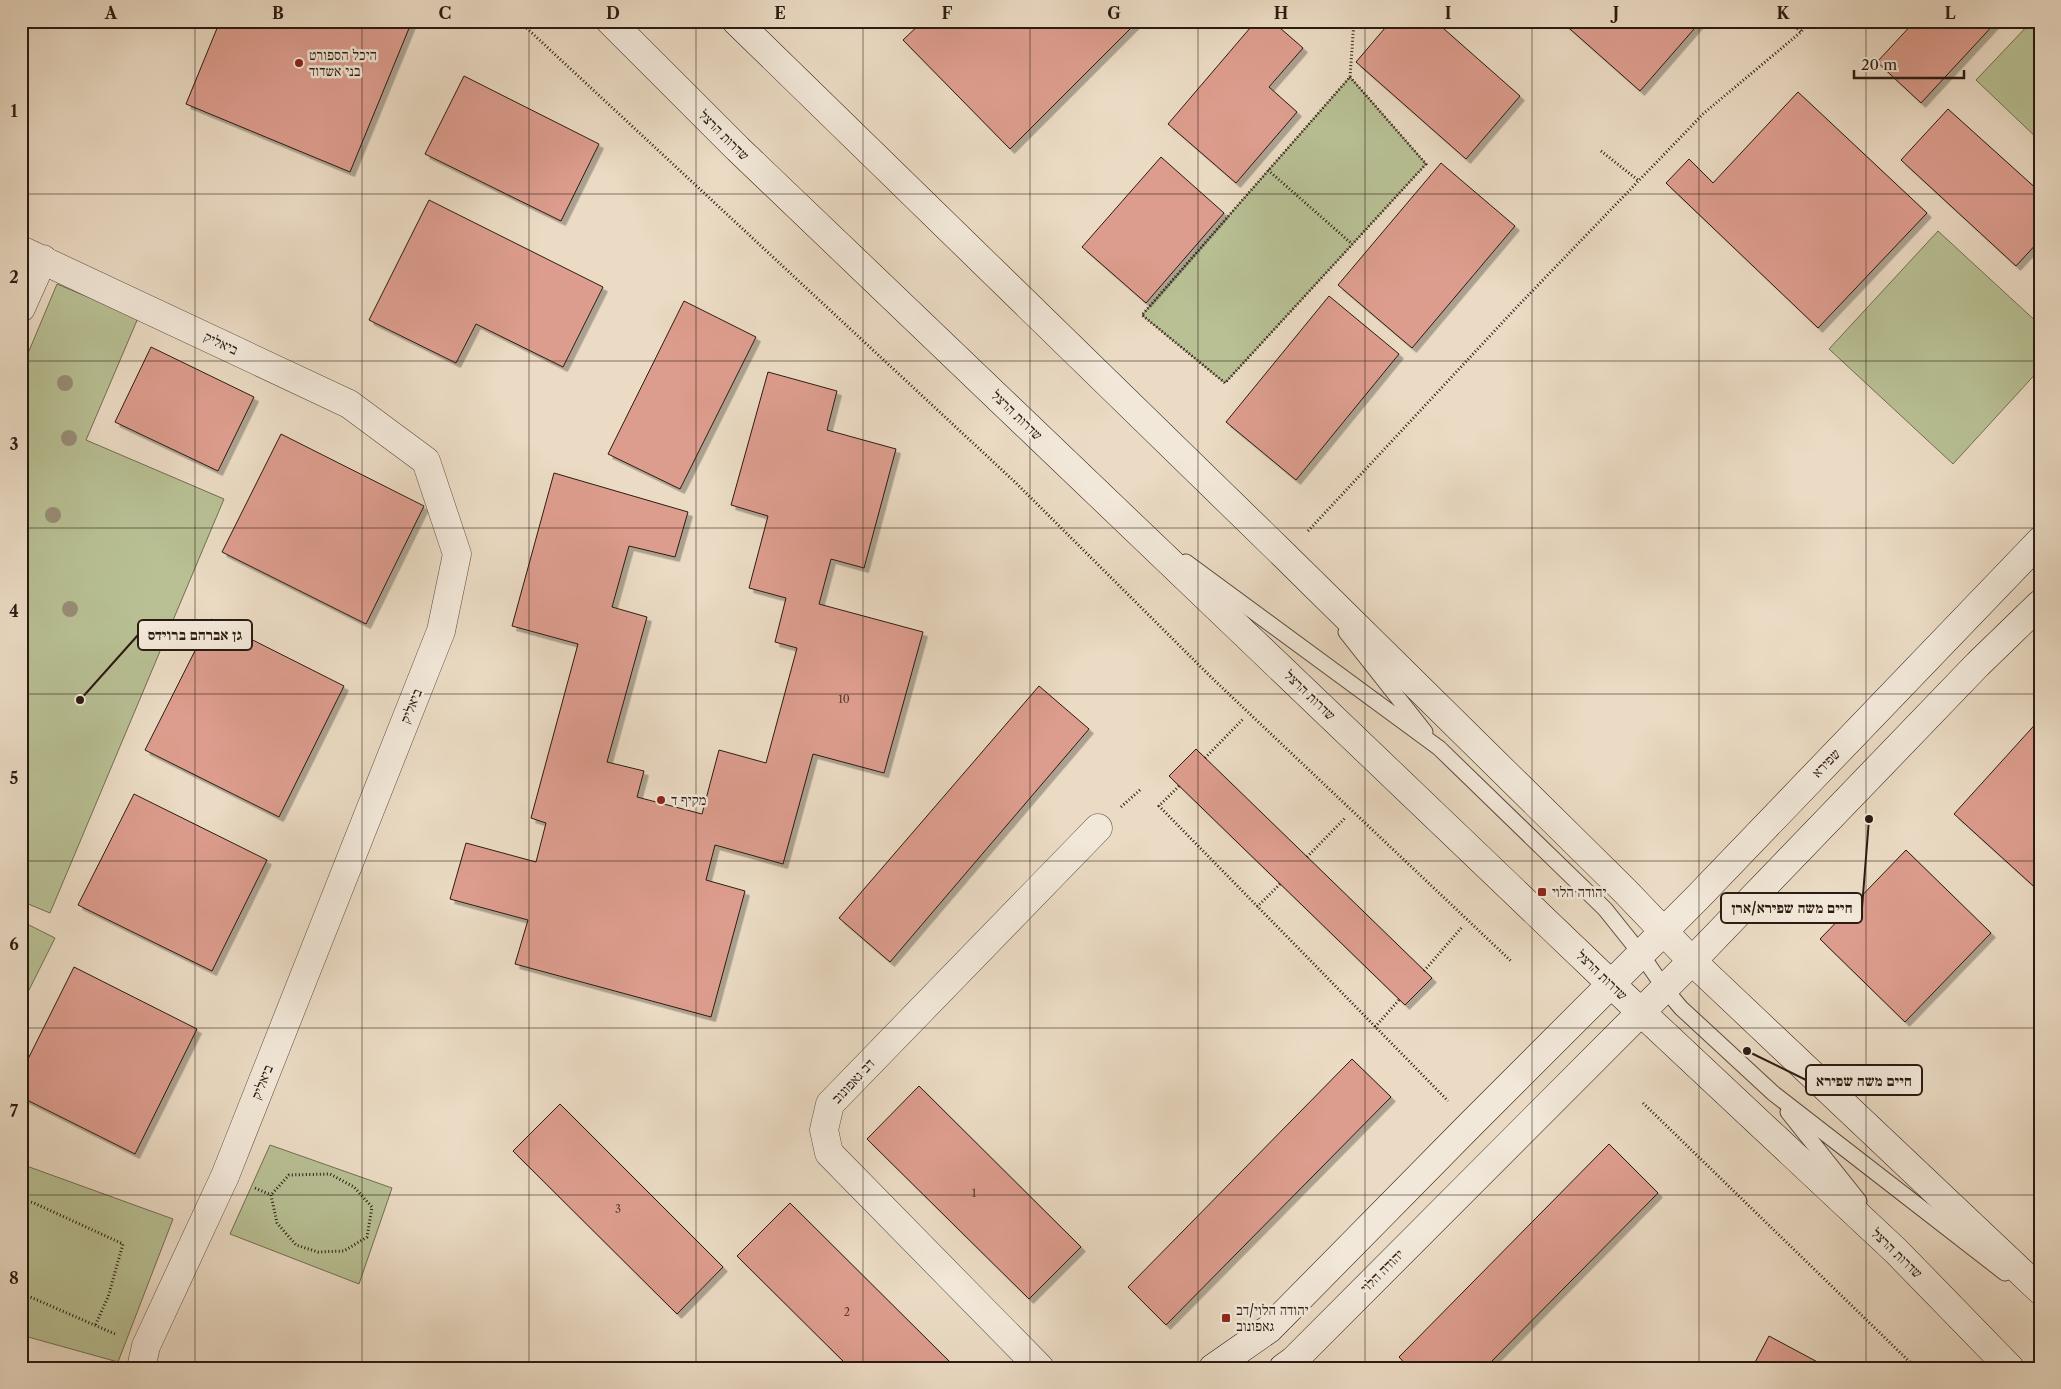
<svg xmlns="http://www.w3.org/2000/svg" width="2061" height="1389" font-family="'Libre Caslon Text','Frank Ruhl Libre',serif">
	<style>
		.green { fill: #b8c094; stroke: #726e52 }
		.building { fill: #dd9d8e; stroke: #2b1b11; filter: url(#shadow) }
		.lines { fill: none; stroke-linecap: round; stroke-linejoin: round }
		.lane-casing { stroke: #5b4b3e; stroke-width: 17 }
		.street-casing { stroke: #5b4b3e; stroke-width: 29 }
		.secondary-casing { stroke: #2b1b11; stroke-width: 29 }
		.path { stroke: #2b1b11; stroke-width: 3; stroke-dasharray: 1 2.5; stroke-linecap: butt }
		.lane { stroke: #f2e8d9; stroke-width: 15 }
		.street { stroke: #f2e8d9; stroke-width: 28 }
		.secondary { stroke: #f2e8d9; stroke-width: 28 }
		.tree { fill: #988d77 }
		.grid { fill: none; stroke: #2b1b11; stroke-width: 1; stroke-opacity: 0.55 }
		.poi-dot { fill: #8f2418; stroke: #f2e8d9; stroke-width: 2 }
		.labels { text-anchor: middle; dominant-baseline: central; stroke-width: 5; stroke-linejoin: round; paint-order: stroke }
		.number-label { font-size: 11px; fill: #583c30 }
		.poi-label { font-size: 14px; fill: #2b1b11; stroke: #f2e8d9; text-anchor: start }
		.street-label { font-size: 14px; fill: #2b1b11; stroke: #f2e8d9 }
		.leader { fill: none; stroke: #2b1b11; stroke-width: 2 }
		.callout-dot { fill: #2b1b11; stroke: #f2e8d9; stroke-width: 2 }
		.callout { fill: #f2e8d9; stroke: #2b1b11; stroke-width: 2 }
		.callout-label { font-size: 15px; text-anchor: middle; font-weight: bold; fill: #2b1b11 }
		.neatline { fill: none; stroke: #2b1b11; stroke-width: 2 }
		.grid-label { font-size: 16px; text-anchor: middle; font-weight: bold; fill: #2b1b11 }
	</style>
	<defs>
		<filter id="shadow"><feDropShadow dx="4.5" dy="4.5" stdDeviation="0" flood-color="#0004"/></filter>
	</defs>
	<rect width="100%" height="100%" fill="#ebdbc4"/>
	<filter id="stains"><feTurbulence type="fractalNoise" baseFrequency=".004" numOctaves="4"/><feColorMatrix values="0 0 0 0 .2 0 0 0 0 .09 0 0 0 0 .02 0 0 0 .5 -.17"/></filter>
	<radialGradient id="worn" r=".72"><stop offset=".6" stop-color="#630" stop-opacity="0"/><stop offset="1" stop-color="#630" stop-opacity=".3"/></radialGradient>
	<path class="green" d="M2032 21H2040V141L1976 80Z
		M1350 77 1426 164 1225 383 1142 315Z
		M1938 231 2040 325V369L1953 464 1829 349Z
		M57 284 138 318 86 440 224 499 50 913 21 901V370Z
		M21 921 55 938 21 1006Z
		M270 1145 392 1188 359 1284 230 1234Z
		M21 1164 173 1219 118 1362 21 1335Z"/>
	<path class="building" d="M220 21H412L350 172 186 104Z
		M923 21H1138L1010 149 903 40Z
		M1256 21H1272L1303 48 1269 87 1297 112 1236 183 1168 124Z
		M1391 21H1435L1520 96 1466 159 1356 62Z
		M1561 21H1701L1640 91Z
		M1915 21H1997L1921 103 1877 62Z
		M464 76 599 144 561 221 425 154Z
		M1798 92 1927 213 1818 328 1666 183 1689 159 1713 183Z
		M1948 109 2040 192V240L2016 266 1901 160Z
		M1161 157 1224 213 1146 303 1082 247Z
		M1441 163 1515 226 1412 348 1338 285Z
		M429 200 603 287 563 367 476 324 456 363 369 320Z
		M1329 296 1399 354 1296 480 1226 422Z
		M684 301 756 337 680 489 608 454Z
		M151 347 254 397 218 471 115 422Z
		M768 372 837 391 827 430 896 449 864 568 831 559 819 604 923 632 884 773 813 754 783 864 715 845 706 880 745 891 711 1017 515 964 528 920 450 899 466 843 536 862 546 823 531 818 578 644 512 626 554 473 688 512 675 557 629 546 612 607 647 617 607 762 644 771 637 797 702 814 719 750 766 763 797 648 775 642 786 598 749 588 768 516 731 505Z
		M281 434 424 506 366 624 222 552Z
		M211 619 344 686 279 817 145 750Z
		M1039 686 1089 729 890 962 839 918Z
		M2040 719V892L1954 814Z
		M1196 749 1432 978 1405 1005 1169 776Z
		M134 794 267 860 212 971 78 905Z
		M1906 850 1991 933 1905 1022 1820 939Z
		M74 967 197 1029 135 1154 21 1097V1073Z
		M1352 1059 1391 1097 1166 1325 1128 1287Z
		M919 1086 1081 1247 1029 1299 867 1139Z
		M560 1104 723 1267 677 1314 513 1151Z
		M1609 1144 1658 1193 1485 1368H1409L1399 1357Z
		M790 1203 956 1368H850L737 1256Z
		M1769 1336 1825 1366 1824 1368H1752Z"/>
	<g class="lines">
		<defs>
			<path id="lane" d="M1186 562 1439 748 1605 909 1641 954 1665 989 1681 1008 1773 1093 2005 1273
				M1346 632 1425 732
				M1788 1112 1859 1201"/>
			<path id="street" d="M21 250 349 404 426 461 457 554 441 631 225 1176 146 1346 141 1368
				M21 308 43 259
				M1040 1368 829 1153 824 1130 830 1104 1098 828"/>
			<path id="secondary" d="M610 21 738 149 1611 984 1896 1251 2010 1368
				M736 21 1285 556 1624 890 1692 961 2040 1290
				M1213 1368 1269 1329 1470 1125 1697 898 2040 541
				M1283 1368 1294 1360 1692 961 1978 664 2040 604"/>
		</defs>
		<use href="#lane" class="lane-casing"/>
		<use href="#street" class="street-casing"/>
		<use href="#secondary" class="secondary-casing"/>
		<path class="path" d="M519 21 1016 483 1214 680 1512 962
			M1790 21 1801 32
			M1350 77 1426 164 1225 383 1142 315 1350 77 1354 21
			M1601 151 1639 181
			M1268 170 1352 244
			M1308 531 1515 309 1704 113 1801 32 1809 21
			M1205 758 1243 719
			M1179 786 1159 806 1448 1101
			M1121 807 1141 789
			M1307 857 1346 817
			M1257 907 1280 884
			M1424 971 1463 926
			M1375 1027 1399 1000
			M1643 1103 1916 1368
			M255 1188 271 1195 277 1223 296 1245 318 1252 344 1251 367 1237 372 1207 354 1187 330 1174 289 1175 271 1195
			M21 1199 34 1203 123 1244 108 1297 95 1326
			M21 1293 115 1334"/>
		<use href="#lane" class="lane"/>
		<use href="#street" class="street"/>
		<use href="#secondary" class="secondary"/>
	</g>
	<g class="tree">
		<circle cx="65" cy="383" r="8"/>
		<circle cx="69" cy="438" r="8"/>
		<circle cx="53" cy="515" r="8"/>
		<circle cx="70" cy="609" r="8"/>
	</g>
	<path class="grid" d="M195 21V1368M362 21V1368M529 21V1368M696 21V1368M863 21V1368M1030 21V1368M1198 21V1368M1365 21V1368M1532 21V1368M1699 21V1368M1866 21V1368M21 194H2040M21 361H2040M21 528H2040M21 694H2040M21 861H2040M21 1028H2040M21 1195H2040"/>
	<g class="poi-dot">
		<circle cx="299" cy="63" r="5"/>
		<circle cx="661" cy="800" r="5"/>
		<rect x="1537" y="887" width="10" height="10" rx="2.5"/>
		<rect x="1221" y="1313" width="10" height="10" rx="2.5"/>
	</g>
	<g class="labels">
		<g class="number-label">
			<text x="844" y="699">10</text>
			<text x="974" y="1193">1</text>
			<text x="618" y="1209">3</text>
			<text x="847" y="1312">2</text>
		</g>
		<g class="poi-label">
			<text x="309" y="55">היכל הספורט<tspan x="309" dy="16">בני אשדוד</tspan></text>
			<text x="671" y="800">מקיף ד</text>
			<text x="1552" y="892">יהודה הלוי</text>
			<text x="1236" y="1310">יהודה הלוי/דב<tspan x="1236" dy="16">גאפונוב</tspan></text>
		</g>
		<g class="street-label">
			<text transform="translate(724 135) rotate(45)">שדרות הרצל</text>
			<text transform="translate(221 343) rotate(25)">ביאליק</text>
			<text transform="translate(1017 415) rotate(44)">שדרות הרצל</text>
			<text transform="translate(1310 695) rotate(44)">שדרות הרצל</text>
			<text transform="translate(411 706) rotate(-68)">ביאליק</text>
			<text transform="translate(1826 763) rotate(-46)">שפירא</text>
			<text transform="translate(1602 975) rotate(44)">שדרות הרצל</text>
			<text transform="translate(853 1081) rotate(-47)">דב גאפונוב</text>
			<text transform="translate(262 1082) rotate(-68)">ביאליק</text>
			<text transform="translate(1897 1253) rotate(44)">שדרות הרצל</text>
			<text transform="translate(1382 1271) rotate(-45)">יהודה הלוי</text>
		</g>
	</g>
	<path class="leader" d="M80 700L138 635M1869 819L1862 908M1747 1051L1806 1080"/>
	<g class="callout-dot">
		<circle cx="80" cy="700" r="5"/>
		<circle cx="1869" cy="819" r="5"/>
		<circle cx="1747" cy="1051" r="5"/>
	</g>
	<g class="callout">
		<rect x="138" y="620" width="114" height="30" rx="5"/>
		<rect x="1721" y="893" width="141" height="30" rx="5"/>
		<rect x="1806" y="1065" width="116" height="30" rx="5"/>
	</g>
	<g class="callout-label">
		<text x="195" y="640">גן אברהם ברוידס</text>
		<text x="1792" y="913">חיים משה שפירא/ארן</text>
		<text x="1864" y="1086">חיים משה שפירא</text>
	</g>
	<rect width="2061" height="1389" fill="none" stroke="#ebdbc4" stroke-width="55"/>
	<path d="M1854 70v8h110v-8" fill="none" stroke="#2b1b11" stroke-width="2.5"/>
	<text x="1861" y="70" font-size="15" fill="#2b1b11" stroke="#f2e8d9" stroke-width="4" paint-order="stroke">20 m</text>
	<rect x="28" y="28" width="2006" height="1334" class="neatline"/>
	<g class="grid-label">
		<text x="111" y="19">A</text>
		<text x="278" y="19">B</text>
		<text x="445" y="19">C</text>
		<text x="613" y="19">D</text>
		<text x="780" y="19">E</text>
		<text x="947" y="19">F</text>
		<text x="1114" y="19">G</text>
		<text x="1281" y="19">H</text>
		<text x="1448" y="19">I</text>
		<text x="1616" y="19">J</text>
		<text x="1783" y="19">K</text>
		<text x="1950" y="19">L</text>
		<text x="14" y="117">1</text>
		<text x="14" y="283">2</text>
		<text x="14" y="450">3</text>
		<text x="14" y="617">4</text>
		<text x="14" y="784">5</text>
		<text x="14" y="950">6</text>
		<text x="14" y="1117">7</text>
		<text x="14" y="1284">8</text>
	</g>
	<rect width="100%" height="100%" filter="url(#stains)"/>
	<rect width="100%" height="100%" fill="url(#worn)"/>
</svg>
